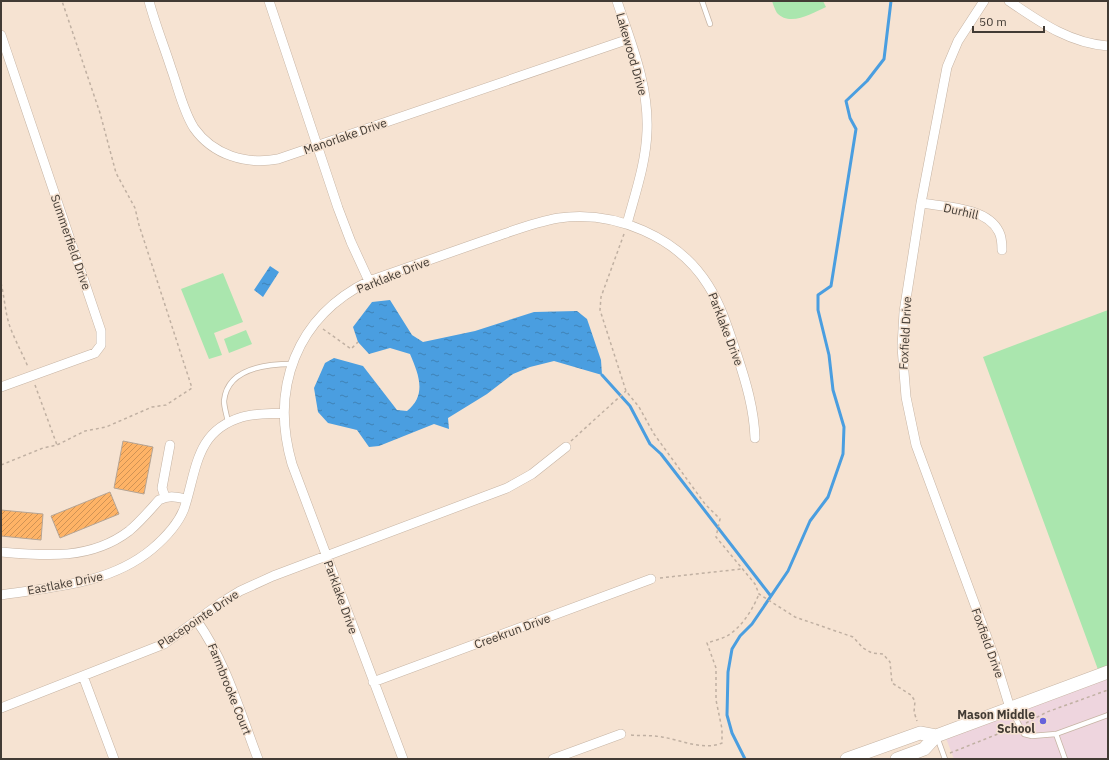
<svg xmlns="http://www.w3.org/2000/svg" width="1109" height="760" font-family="'IBM Plex Sans',sans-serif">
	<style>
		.education { fill: #eed5de }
		.green { fill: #aae6ae }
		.water { fill: url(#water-ripples) }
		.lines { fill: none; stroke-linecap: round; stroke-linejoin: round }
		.stream { stroke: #4a9ee0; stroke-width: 3 }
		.building { fill: url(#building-hatch); stroke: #b5a494 }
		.lane-casing { stroke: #c6b4a4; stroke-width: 6 }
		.street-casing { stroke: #c6b4a4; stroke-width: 10 }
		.secondary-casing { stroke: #c6b4a4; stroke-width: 14 }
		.path { stroke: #c0b0a2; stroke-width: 1.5; stroke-dasharray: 3 3; stroke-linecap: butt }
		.lane { stroke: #fff; stroke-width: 4.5 }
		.street { stroke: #fff; stroke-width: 9 }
		.secondary { stroke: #fff; stroke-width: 13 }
		.poi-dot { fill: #6762db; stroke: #f6e3d2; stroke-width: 1.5 }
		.labels { text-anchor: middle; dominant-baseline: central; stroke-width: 3; stroke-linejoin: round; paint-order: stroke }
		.street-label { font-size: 12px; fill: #423b34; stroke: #f6e3d2 }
		.poi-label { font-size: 12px; font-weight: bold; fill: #423b34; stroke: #f6e3d2; text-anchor: end }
	</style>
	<defs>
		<pattern id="water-ripples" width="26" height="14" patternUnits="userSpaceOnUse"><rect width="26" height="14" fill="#4a9ee0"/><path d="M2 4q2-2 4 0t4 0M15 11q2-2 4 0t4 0" fill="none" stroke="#3f82b6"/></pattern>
		<pattern id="building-hatch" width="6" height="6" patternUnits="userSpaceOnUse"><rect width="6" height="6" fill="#feb366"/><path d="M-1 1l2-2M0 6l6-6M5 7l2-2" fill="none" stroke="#cf9355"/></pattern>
	</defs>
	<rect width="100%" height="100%" fill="#f6e3d2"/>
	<path class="education" d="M1108 672V759H954L944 733Z"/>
	<path class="green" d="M772 1H823L826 7C813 13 790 27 777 13 775 10 773 4 772 1Z
		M223 273 243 322 214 333 222 355 209 359 181 289Z
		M1108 310V672L1100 675 983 357Z
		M246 330 252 344 229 353 224 339Z"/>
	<path class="water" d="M270 266 279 272 263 297 254 290Z
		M390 300 412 335 423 342 475 331 534 312 577 311 587 319 601 360 602 375 554 361 530 367 513 374 487 394 448 418 449 429 434 424 379 446 369 447 357 430 328 423 318 412 314 388 325 363 334 358 363 366 397 410 407 411C427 395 419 375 410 354L390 348 369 354 358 342 353 327 372 302Z"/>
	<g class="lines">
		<path class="stream" d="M602 375 630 406 650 444 661 454 770 595
			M745 759 732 733 727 715 728 672 732 649 740 636 752 624 788 571 810 521 828 497 843 454 844 427 833 390 829 355 818 310V295L831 286 856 129 850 118 846 101 867 81 884 59 891 1"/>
	</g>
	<path class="building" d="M123 441 153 447 144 494 114 488Z
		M110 492 119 514 60 538 51 516Z
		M1 510 43 514 41 540 1 536Z"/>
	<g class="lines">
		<defs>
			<path id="lane" d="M702 1 710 24
				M228 422C227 416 224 407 224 401 227 368 267 364 292 364
				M1011 710 1024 734 1032 736 1056 734
				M937 737 945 759
				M1065 759 1056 734 1108 715"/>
			<path id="street" d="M149 1C155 24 164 46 171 68 178 87 183 111 194 128 213 155 246 165 278 159L629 39
				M269 1 338 208 351 242 369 281
				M617 1C631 43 649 86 647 131 646 163 635 194 627 224
				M984 1 958 41 947 67 921 203 904 312 902 347 906 397 916 445 995 659 1010 708
				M1009 1C1040 22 1069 43 1108 46
				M1 35 101 331V345L95 353 1 387
				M921 203C945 207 987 207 999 232 1002 238 1002 244 1002 250
				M165 497 162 488 170 445
				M1 552C46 556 91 560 129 531 140 522 150 510 159 500 169 495 176 497 186 499
				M1 595C53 587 110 584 152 549 165 538 178 524 184 509 197 470 195 431 242 417 255 413 270 414 284 413
				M197 621C226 662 240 712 258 759
				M83 676 114 759
				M373 682 651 579
				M1 708 164 644 222 602 240 591 273 576 507 488 532 474 566 447
				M403 759 292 464C270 388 296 317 369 281 408 267 447 254 486 240 510 232 534 222 559 218 615 210 678 237 708 285 722 307 729 332 737 355 746 382 754 409 755 438
				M553 759 621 734"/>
			<path id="secondary" d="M847 759 920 733 936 736
				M897 759 924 749 936 736 1108 672"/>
		</defs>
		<use href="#lane" class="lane-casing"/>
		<use href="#street" class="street-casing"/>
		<use href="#secondary" class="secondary-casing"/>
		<path class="path" d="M624 234 601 297 600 310 626 391 639 407 654 434 705 504 720 519 716 537 755 584 759 594 795 617 853 637 863 648 872 653 883 654 890 662 892 683 911 695 915 701 914 712 917 721
			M1 283C5 299 5 316 12 332 17 344 23 355 28 367
			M323 329 351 349 358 342
			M35 385 57 445
			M571 441 626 391
			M1 465 43 448 57 445 85 431 106 427 152 407 166 405 192 388 139 225 135 208 116 173 100 113 62 1
			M660 578 741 569
			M1026 723 1047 712 1108 690
			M631 735C641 736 651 735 662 737 681 740 704 751 722 743V729L716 700V668L707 643C713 641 721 639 727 636 742 627 753 609 759 594
			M950 753 1013 728"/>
		<use href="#lane" class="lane"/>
		<use href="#street" class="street"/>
		<use href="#secondary" class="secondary"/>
	</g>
	<circle class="poi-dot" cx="1043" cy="721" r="4"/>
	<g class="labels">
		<g class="street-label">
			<text transform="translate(632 54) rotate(74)">Lakewood Drive</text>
			<text transform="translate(345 136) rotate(-19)">Manorlake Drive</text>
			<text transform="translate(961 211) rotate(13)">Durhill</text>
			<text transform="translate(71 242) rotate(71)">Summerfield Drive</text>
			<text transform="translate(393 275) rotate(-22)">Parklake Drive</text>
			<text transform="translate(726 329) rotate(69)">Parklake Drive</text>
			<text transform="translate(905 333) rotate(-87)">Foxfield Drive</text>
			<text transform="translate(65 583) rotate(-11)">Eastlake Drive</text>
			<text transform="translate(341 597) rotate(70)">Parklake Drive</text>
			<text transform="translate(198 619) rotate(-34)">Placepointe Drive</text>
			<text transform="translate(512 631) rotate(-20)">Creekrun Drive</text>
			<text transform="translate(988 643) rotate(70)">Foxfield Drive</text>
			<text transform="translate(230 689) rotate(68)">Farmbrooke Court</text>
		</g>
		<g class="poi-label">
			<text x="1035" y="714">Mason Middle<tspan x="1035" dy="14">School</tspan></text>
		</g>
	</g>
	<rect width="1109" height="760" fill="none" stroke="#423b34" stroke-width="4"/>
	<path d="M973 26v6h71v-6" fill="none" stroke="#423b34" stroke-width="2"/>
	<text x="979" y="26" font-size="12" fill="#423b34" stroke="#f6e3d2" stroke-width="3" paint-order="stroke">50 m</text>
</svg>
